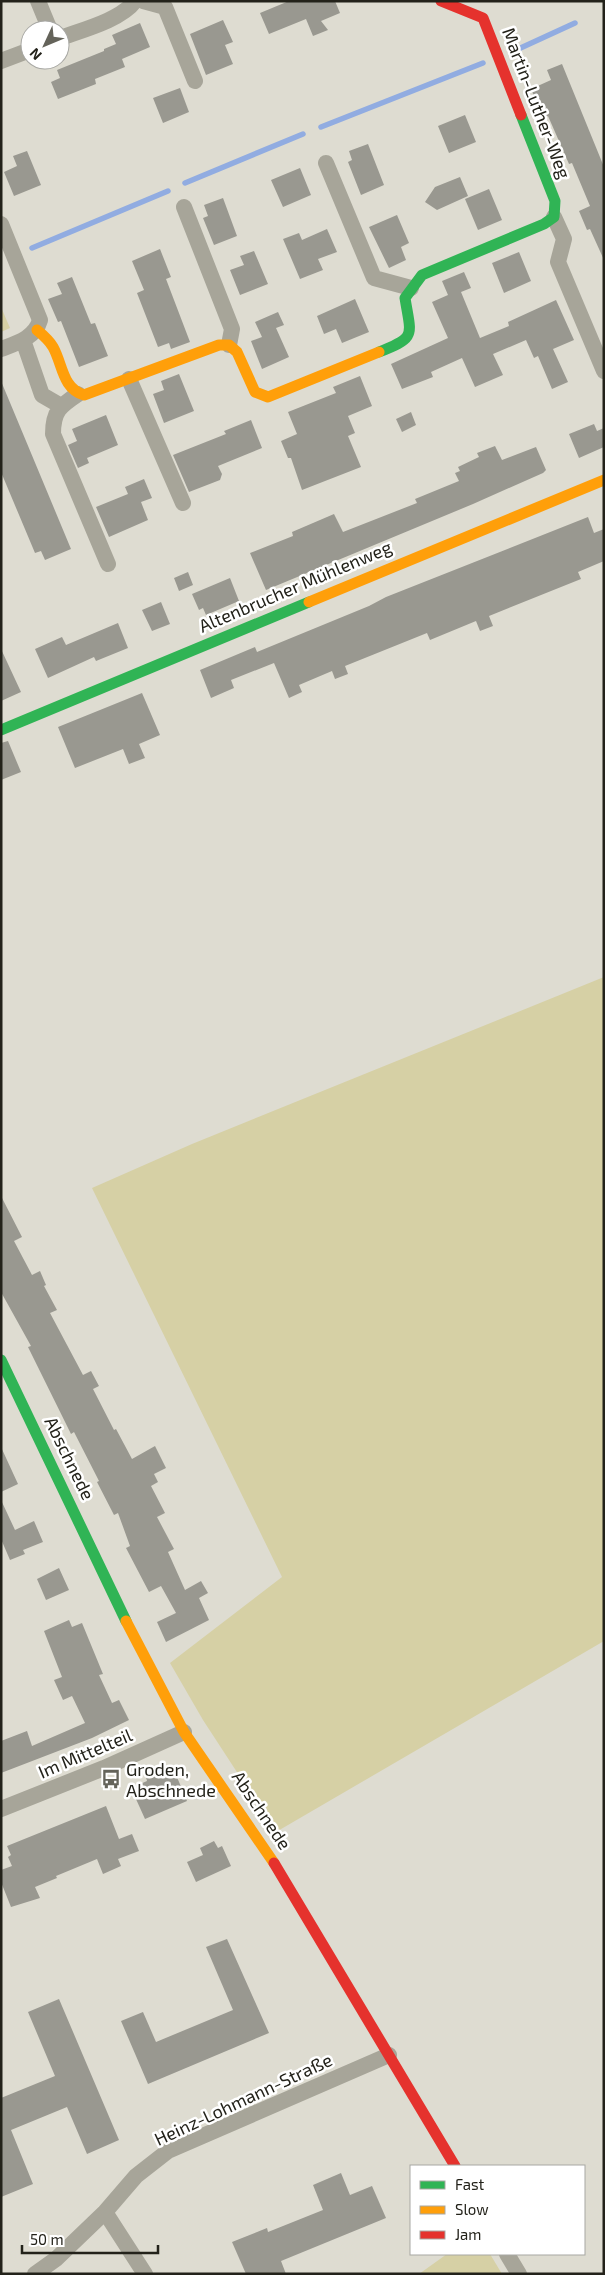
<svg xmlns="http://www.w3.org/2000/svg" width="605" height="2275" font-family="'Exo 2',sans-serif">
	<style>
		.green { fill: #d6d0a5 }
		.lines { fill: none; stroke-linecap: round; stroke-linejoin: round }
		.stream { stroke: #91ace1; stroke-width: 5.5 }
		.building { fill: #999890 }
		.street { stroke: #a7a599; stroke-width: 16 }
		.fast { stroke: #30b455; stroke-width: 11 }
		.slow { stroke: #ff9f0a; stroke-width: 11 }
		.jam { stroke: #e5322d; stroke-width: 11 }
		.labels { text-anchor: middle; dominant-baseline: central; stroke-width: 5; stroke-linejoin: round; paint-order: stroke }
		.street-label { font-size: 18px; fill: #23221a; stroke: #fff }
		.poi-label { font-size: 18px; fill: #23221a; stroke: #fff; text-anchor: start }
	</style>
	<rect width="100%" height="100%" fill="#dedcd1"/>
	<path class="green" d="M1 307 10 328 1 332Z
		M604 977V1641L276 1832 203 1720 170 1663 282 1577 92 1188 192 1144Z
		M447 2254H490L502 2274H419Z"/>
	<g class="lines">
		<path class="stream" d="M514 51 575 23
			M321 127 483 63
			M185 183 303 134
			M32 248 168 191"/>
	</g>
	<path class="building" d="M289 1H335L340 13 321 21 328 30 313 36 306 19 269 34 260 13Z
		M223 20 233 42 225 45 233 64 206 75 190 34Z
		M140 23 150 47 122 59 125 67 95 79 96 84 58 99 51 82 60 78 57 70 104 51V49L116 44 112 35Z
		M562 64 604 167V260L590 229 587 230 579 211 590 206 572 163 569 164 548 116 543 118 531 89 551 80 547 70Z
		M180 88 189 112 163 123 153 98Z
		M465 115 476 142 449 153 438 126Z
		M368 144 384 185 361 195 348 162 352 160 349 151Z
		M27 151 41 185 14 196 4 172 17 166 13 156Z
		M300 168 311 195 283 207 271 180Z
		M460 177 468 196 437 210 425 202 435 187Z
		M489 189 502 220 478 230 465 199Z
		M223 198 237 236 214 245 203 218 208 216 204 205Z
		M397 215 409 243 401 247 406 260 389 268 369 227Z
		M327 229 337 252 318 259 323 270 300 279 283 239 299 233 302 240Z
		M160 249 171 277 166 279 190 342 171 349 169 343 158 347 137 293 144 290 132 261Z
		M254 251 268 284 240 295 230 270 244 265 240 256Z
		M519 252 531 281 504 293 492 263Z
		M464 272 471 288 461 292 480 338 509 326 508 322 556 300 574 340 553 349 568 382 552 389 538 356 534 358 526 340 493 354 503 375 475 387 462 358 431 372 433 377 402 389 391 364 448 338 432 302 448 295 442 281Z
		M72 277 91 324 95 323 108 356 79 367 61 321 58 322 48 299 62 294 57 283Z
		M355 299 369 332 342 343 336 329 324 334 317 316Z
		M278 312 284 325 276 328 289 357 262 369 251 341 262 337 255 322Z
		M179 374 194 411 164 423 153 394 164 390 161 381Z
		M360 376 372 406 348 416 355 433 348 436 361 467 302 490 291 458H288L281 441 297 434 288 412 336 393 333 387Z
		M1 381 71 549 45 560 41 551 35 553 1 472Z
		M411 412 416 425 402 432 396 419Z
		M106 415 118 445 87 458 89 463 78 468 68 445 77 441 72 429Z
		M251 420 262 448 218 466 222 474 220 480 189 492 173 455 226 434 224 431Z
		M594 424 597 431 604 428V447L579 458 569 434Z
		M495 446 502 460 536 447 546 470 543 473 473 504 266 590 250 553 293 536 292 532 334 514 343 532 417 503 415 499 459 481 455 473 460 471 458 467 479 457 477 453Z
		M144 479 152 498 141 502 148 520 109 537 96 507 128 494 125 487Z
		M588 517 594 533 604 529V561L578 572 581 579 489 616 493 626 480 631 476 621 430 640 427 633 345 666 348 674 335 679 332 671 299 685 302 692 289 698 274 663 231 680 234 688 211 698 200 670 255 647 257 652 369 606 386 597Z
		M188 572 193 585 179 591 174 578Z
		M230 578 239 601 206 615 203 608 199 610 192 594Z
		M161 602 170 624 152 631 142 610Z
		M118 623 128 648 96 661 94 657 48 678 35 649 62 637 66 645Z
		M1 649 21 692 1 701Z
		M142 693 160 735 139 744 145 758 129 764 123 749 75 768 58 727Z
		M8 741 21 772 1 780V743Z
		M1 1196 22 1237 14 1241 32 1275 40 1271 46 1285 44 1286 57 1310 50 1313 83 1375 91 1371 99 1386 93 1389 114 1430 116 1429 132 1459 155 1446 166 1468 154 1474 158 1482 151 1486 165 1513 157 1517 174 1549 168 1552 185 1590 201 1581 208 1593 199 1598 209 1620 166 1642 157 1622 176 1613 161 1586 149 1592 126 1548 130 1546 118 1513 114 1515 97 1482 99 1481 74 1432 71 1434 28 1347 31 1346 1 1292Z
		M1 1447 18 1484 1 1492Z
		M1 1500 15 1530 34 1521 43 1542 23 1550 25 1554 10 1560 1 1539Z
		M59 1568 69 1590 46 1600 37 1579Z
		M69 1620 72 1627 82 1623 103 1674 99 1675 112 1703 119 1700 129 1720 92 1738 1 1773V1741L27 1731 32 1746 85 1723 72 1696 63 1700 54 1680 62 1677 44 1631Z
		M167 1768 169 1772 174 1770 187 1801 145 1819 131 1788 147 1781 146 1777Z
		M106 1806 119 1839 132 1834 139 1851 118 1859 121 1866 103 1874 97 1859 56 1876 57 1878 35 1887 40 1898 11 1907 1 1882V1870L12 1866 8 1857 11 1855 7 1846Z
		M214 1841 218 1848 222 1846 231 1866 196 1882 187 1862 203 1855 200 1848Z
		M227 1939 269 2033 148 2084 121 2021 143 2012 156 2042 233 2010 206 1947Z
		M59 1999 119 2140 87 2154 67 2107 11 2130 33 2184 1 2197V2098L55 2076 28 2012Z
		M341 2173 350 2195 372 2186 386 2218 281 2261 286 2274H246L232 2242 267 2228 268 2232 323 2210 313 2185Z"/>
	<g class="lines">
		<path class="street" d="M38 1 50 30
			M143 1 165 7 195 81
			M60 38C82 30 121 20 135 1
			M1 61 30 50
			M326 163 374 278 411 288
			M184 207 232 329 229 345
			M554 217 564 239 558 262 604 371
			M1 224 40 320C35 338 17 343 1 349
			M23 340 42 395 61 406
			M129 379 183 503
			M78 394C60 406 53 411 53 434L108 564
			M1 1809 104 1768 184 1732
			M105 2212 145 2274
			M507 2254 519 2274
			M35 2274 56 2259 105 2212 136 2176 168 2151 389 2055"/>
		<path class="fast" d="M379 352C417 337 411 336 405 298L422 275 544 224 554 217 555 201 521 115
			M1 730 309 602
			M1 1360 126 1621"/>
		<path class="slow" d="M37 330C43 335 49 340 53 347 63 365 62 388 84 395L219 345H229L237 352 255 392 268 397 379 352
			M309 602 604 480
			M126 1621 184 1732 274 1863"/>
		<path class="jam" d="M441 1 483 18 521 115
			M274 1863 455 2166"/>
	</g>
	<defs>
		<symbol id="bus-bare" viewBox="-9 -9 18 18"><path d="M-5-6H5V4H4V6H2V4H-2V6H-4V4H-5ZM-3.5-4V0h7V-4ZM-3.5 1.2v1.5H-2V1.2ZM2 1.2v1.5H3.5V1.2Z" fill="#64635a" stroke="#fff" stroke-width="2.5" paint-order="stroke"/></symbol>
	</defs>
	<g fill-rule="evenodd">
		<use href="#bus-bare" x="97" y="1765" width="28" height="28"/>
	</g>
	<g class="labels">
		<g class="street-label">
			<text transform="translate(537 103) rotate(69)">Martin-Luther-Weg</text>
			<text transform="translate(295 586) rotate(-23)">Altenbrucher Mühlenweg</text>
			<text transform="translate(70 1458) rotate(64)">Abschnede</text>
			<text transform="translate(85 1753) rotate(-23)">Im Mittelteil</text>
			<text transform="translate(262 1810) rotate(56)">Abschnede</text>
			<text transform="translate(243 2099) rotate(-25)">Heinz-Lohmann-Straße</text>
		</g>
		<g class="poi-label">
			<text x="126" y="1769">Groden,<tspan x="126" dy="21">Abschnede</tspan></text>
		</g>
	</g>
	<rect width="605" height="2275" fill="none" stroke="#23221a" stroke-width="5"/>
	<rect x="410" y="2165" width="175" height="90" fill="#ffffff" stroke="#a7a7a3"/>
	<rect x="420" y="2181" width="25" height="8" fill="#30b455" stroke="#a7a7a3"/>
	<text x="455" y="2190" font-size="15" fill="#23221a">Fast</text>
	<rect x="420" y="2206" width="25" height="8" fill="#ff9f0a" stroke="#a7a7a3"/>
	<text x="455" y="2215" font-size="15" fill="#23221a">Slow</text>
	<rect x="420" y="2231" width="25" height="8" fill="#e5322d" stroke="#a7a7a3"/>
	<text x="455" y="2240" font-size="15" fill="#23221a">Jam</text>
	<g transform="translate(45 45) rotate(226)"><circle r="24" fill="#ffffff" stroke="#a7a7a3"/>
	<path d="M0-4L9 19L0 12L-9 19Z" fill="#64635a"/>
	<text y="-8" font-size="14" font-weight="bold" text-anchor="middle" fill="#23221a">N</text>
	</g>
	<path d="M22 2245v8h136v-8" fill="none" stroke="#23221a" stroke-width="2.5"/>
	<text x="30" y="2245" font-size="15" fill="#23221a" stroke="#ffffff" stroke-width="4" paint-order="stroke">50 m</text>
</svg>
